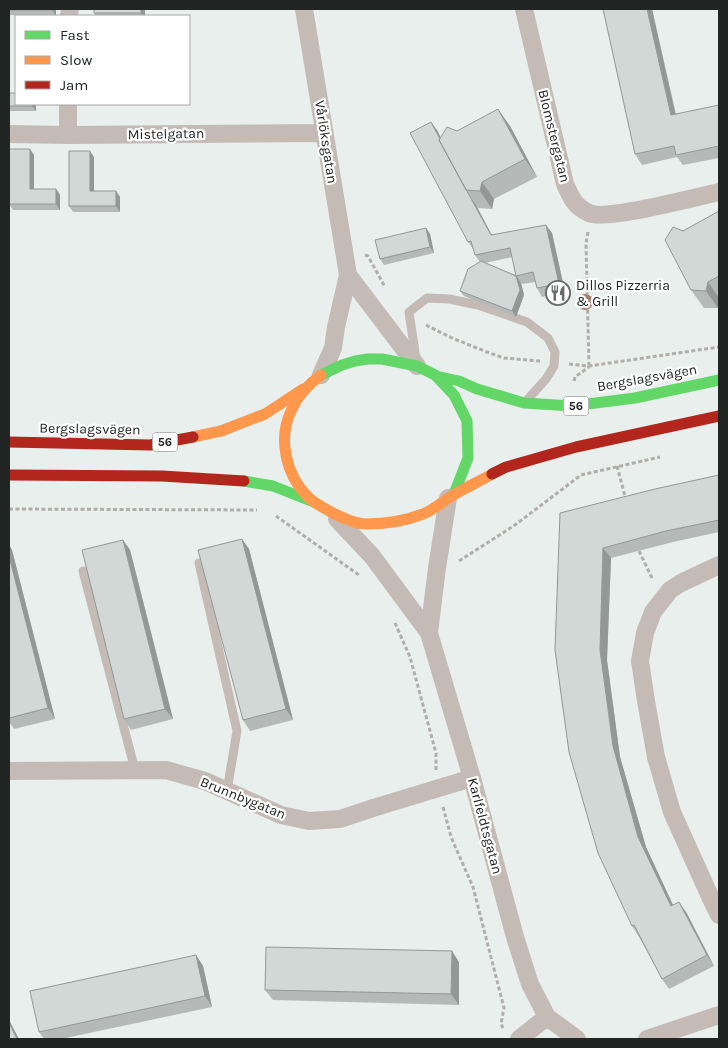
<svg xmlns="http://www.w3.org/2000/svg" width="728" height="1048" font-family="Karla,sans-serif">
	<style>
		.lines { fill: none; stroke-linecap: round; stroke-linejoin: round }
		.path { stroke: #b0adaa; stroke-width: 3; stroke-dasharray: 4 2.5; stroke-linecap: butt }
		.lane { stroke: #c4bbb7; stroke-width: 9 }
		.street { stroke: #c4bbb7; stroke-width: 18 }
		.fast { stroke: #63d668; stroke-width: 11 }
		.slow { stroke: #ff974d; stroke-width: 11 }
		.jam { stroke: #b3261e; stroke-width: 11 }
		.tree { fill: #a08170 }
		.wall { fill: #b5bab8; fill-rule: evenodd }
		.shaded-wall { fill: #939796 }
		.building { fill: #d2d8d6; stroke: #939796 }
		.labels { text-anchor: middle; dominant-baseline: central; stroke-width: 4.5; stroke-linejoin: round; paint-order: stroke }
		.shield { fill: #fff; stroke: #646766; stroke-width: 1 }
		.shield-label { font-size: 12px; font-weight: bold; fill: #212624 }
		.street-label { font-size: 14px; fill: #212624; stroke: #fff }
		.poi-label { font-size: 14px; fill: #212624; stroke: #fff; text-anchor: start }
	</style>
	<rect width="100%" height="100%" fill="#e8efec"/>
	<g class="lines">
		<path class="path" d="M588 232 586 243 589 366
			M365 255 368 256 385 287
			M426 325 452 338 487 352 504 358 540 361
			M569 364 589 366 719 347
			M574 381 575 377 589 367
			M617 466 626 500
			M9 509 257 510
			M276 516 359 575
			M639 551 653 580
			M459 561 515 525 581 475 660 457
			M395 623 410 657 436 753V770
			M443 807 451 837 473 887 504 1008 501 1024 503 1028"/>
		<path class="lane" d="M416 359 409 312 427 298 449 299 478 305 527 322 548 338 555 352 554 366 546 379 528 399
			M199 563 237 731 227 791
			M83 571 135 770"/>
		<path class="street" d="M304 9 348 275 336 327 333 348 321 375
			M524 9 565 184C572 199 574 206 589 213 606 221 697 197 719 192
			M69 16 70 9
			M9 134 68 135 324 133
			M68 135V104
			M348 275 417 366
			M337 519 372 556 429 633 472 778 515 937 530 984 547 1017 577 1039
			M719 565 681 583 670 590 653 612 645 633 640 661 646 701 656 757 672 812 713 903 719 915
			M429 633 437 568 448 498
			M9 771 166 770 205 781 281 815 309 821 340 819 373 808 472 778
			M519 1039 547 1017
			M647 1039 719 1015"/>
		<path class="fast" d="M321 375 342 365 355 361 368 359H382L417 366 435 375 454 395 467 421 468 458 454 494
			M436 376 459 381 477 389 524 403 572 406 635 398 719 380
			M244 481 273 486 311 501"/>
		<path class="slow" d="M321 375C309 384 298 395 292 409 277 438 286 475 308 497 315 504 323 507 331 512 341 517 355 524 366 524 385 524 405 521 423 514 434 510 444 500 455 494 467 487 480 481 492 474
			M193 437 221 431 265 414 303 389"/>
		<path class="jam" d="M9 442 150 445 193 437
			M492 474 506 467 576 447 719 416
			M9 475 162 476 244 481"/>
	</g>
	<circle class="tree" cx="585" cy="302" r="8"/>
	<path class="wall" d="M9 9H56V16L9 15Z
		M145 9V16H96L94 13Z
		M603 9H652L676 114 719 105V158L683 165 677 157 642 165 635 154Z
		M9 64V93L36 104V111H9Z
		M510 126 537 177 494 199 492 209 478 208 476 205 492 235 552 233 565 292 542 297 537 288 535 282 522 284 521 283 524 295 516 317 464 296 460 291 480 262 475 255 474 250 468 242 437 130 440 138 457 131ZM512 257 516 275 485 263Z
		M34 155V189H56L60 195V210H13L9 204Z
		M94 157V191H116L120 197V212H73L69 206Z
		M719 211V303L718 308H704L691 290 683 231Z
		M426 228 430 234 434 253 384 265 380 259Z
		M719 475V532L673 542 611 558 607 660 620 757 646 847 673 905 686 912 714 966 669 989 662 979 639 937 632 926 560 513Z
		M242 539 249 549 293 720 250 731 243 720Z
		M123 540 130 550 173 719 131 730 124 719Z
		M9 545 12 550 55 719 14 729 9 722Z
		M196 955 203 966 212 1007 61 1039H44L39 1032Z
		M459 962V1005L273 1000 265 990Z"/>
	<path class="shaded-wall" d="M52 9H56V16L52 10Z
		M141 9H145V16H143L141 13Z
		M647 9H652L678 126 671 115Z
		M32 104H36V111L32 106Z
		M498 109 510 126 537 177 525 159Z
		M431 122 437 130 468 191Z
		M30 149 34 155V194L30 189Z
		M90 151 94 157V196L90 191Z
		M482 182 494 199 492 209 480 191Z
		M56 189 60 195V210L56 204Z
		M116 191 120 197V212L116 206Z
		M470 197 476 205 496 244 491 235Z
		M546 225 552 233 565 292 559 284Z
		M426 228 430 234 434 253 430 247Z
		M517 277 521 283 524 295 516 317 512 311Z
		M708 282 719 298 718 308 706 291Z
		M242 539 249 549 293 720 286 709Z
		M123 540 130 550 173 719 165 709Z
		M9 545 12 550 55 719 48 708 9 556Z
		M603 548 611 558 607 660 620 757 646 847 678 916 671 906 638 837 613 746 600 650Z
		M679 902 686 912 714 966 707 955Z
		M452 951 459 962V1005L451 994Z
		M196 955 203 966 212 1007 205 996Z
		M9 1020 19 1039H17L9 1023Z"/>
	<path class="building" d="M9 9H52V10H9Z
		M94 9H141V13H94Z
		M603 9H647L671 115 719 105V146L676 155 674 146 635 154Z
		M9 93H16V104H32V106H9Z
		M498 109 525 159 482 182 480 191 466 190 439 140 447 127 457 131Z
		M431 122 440 139 439 140 491 235 546 225 559 284 537 288 533 272 516 276 510 248 475 255 471 241 468 242 410 133Z
		M9 149H30V189H56V204H9Z
		M69 151H90V191H116V206H69Z
		M719 211V276L708 282 706 291 691 290 665 240 673 227 683 231Z
		M426 228 430 247 380 259 375 240Z
		M481 261 516 276 520 290 512 311 460 291 468 269Z
		M719 475V520L666 531 603 548 600 650 613 746 638 837 671 906 679 902 707 955 662 979 634 925 632 926 598 853 569 752 555 650 560 513 655 489Z
		M242 539 286 709 243 720 198 550Z
		M123 540 165 709 124 719 82 550Z
		M9 556 48 708 9 718Z
		M266 947 452 951 451 994 265 990Z
		M196 955 205 996 39 1032 30 991Z
		M9 1023 17 1039H9Z"/>
	<defs>
		<symbol id="restaurant-ring" viewBox="-11 -11 22 22"><circle r="9.5" fill="#fff" stroke="#676c6a" stroke-width="1.5"/><path d="M-5-6h1v4h1v-4h1v4h1v-4h1v5L-1.5 .5V6h-2V.5L-5-1ZM5-6V6H3V1.5H1.5Q1.5-4 5-6Z" fill="#676c6a"/></symbol>
	</defs>
	<g fill-rule="evenodd">
		<use href="#restaurant-ring" x="544" y="279" width="28" height="28"/>
	</g>
	<g class="labels">
		<g class="shield">
			<rect x="563.5" y="396.5" width="25" height="19" rx="4"/>
			<rect x="152.5" y="432.5" width="25" height="19" rx="4"/>
		</g>
		<g class="shield-label">
			<text x="576" y="406">56</text>
			<text x="165" y="442">56</text>
		</g>
		<g class="street-label">
			<text transform="translate(166 134) rotate(-1)">Mistelgatan</text>
			<text transform="translate(554 136) rotate(76)">Blomstergatan</text>
			<text transform="translate(326 142) rotate(81)">Vårlöksgatan</text>
			<text transform="translate(647 378) rotate(-10)">Bergslagsvägen</text>
			<text transform="translate(90 429) rotate(1)">Bergslagsvägen</text>
			<text transform="translate(243 798) rotate(22)">Brunnbygatan</text>
			<text transform="translate(485 826) rotate(75)">Karlfeldtsgatan</text>
		</g>
		<g class="poi-label">
			<text x="576" y="285">Dillos Pizzerria<tspan x="576" dy="16">&amp; Grill</tspan></text>
		</g>
	</g>
	<rect width="728" height="1048" fill="none" stroke="#212624" stroke-width="20"/>
	<rect x="15" y="15" width="175" height="90" fill="#ffffff" stroke="#a6a8a7"/>
	<rect x="25" y="31" width="25" height="8" fill="#63d668" stroke="#a6a8a7"/>
	<text x="60" y="40" font-size="15" fill="#212624">Fast</text>
	<rect x="25" y="56" width="25" height="8" fill="#ff974d" stroke="#a6a8a7"/>
	<text x="60" y="65" font-size="15" fill="#212624">Slow</text>
	<rect x="25" y="81" width="25" height="8" fill="#b3261e" stroke="#a6a8a7"/>
	<text x="60" y="90" font-size="15" fill="#212624">Jam</text>
</svg>
